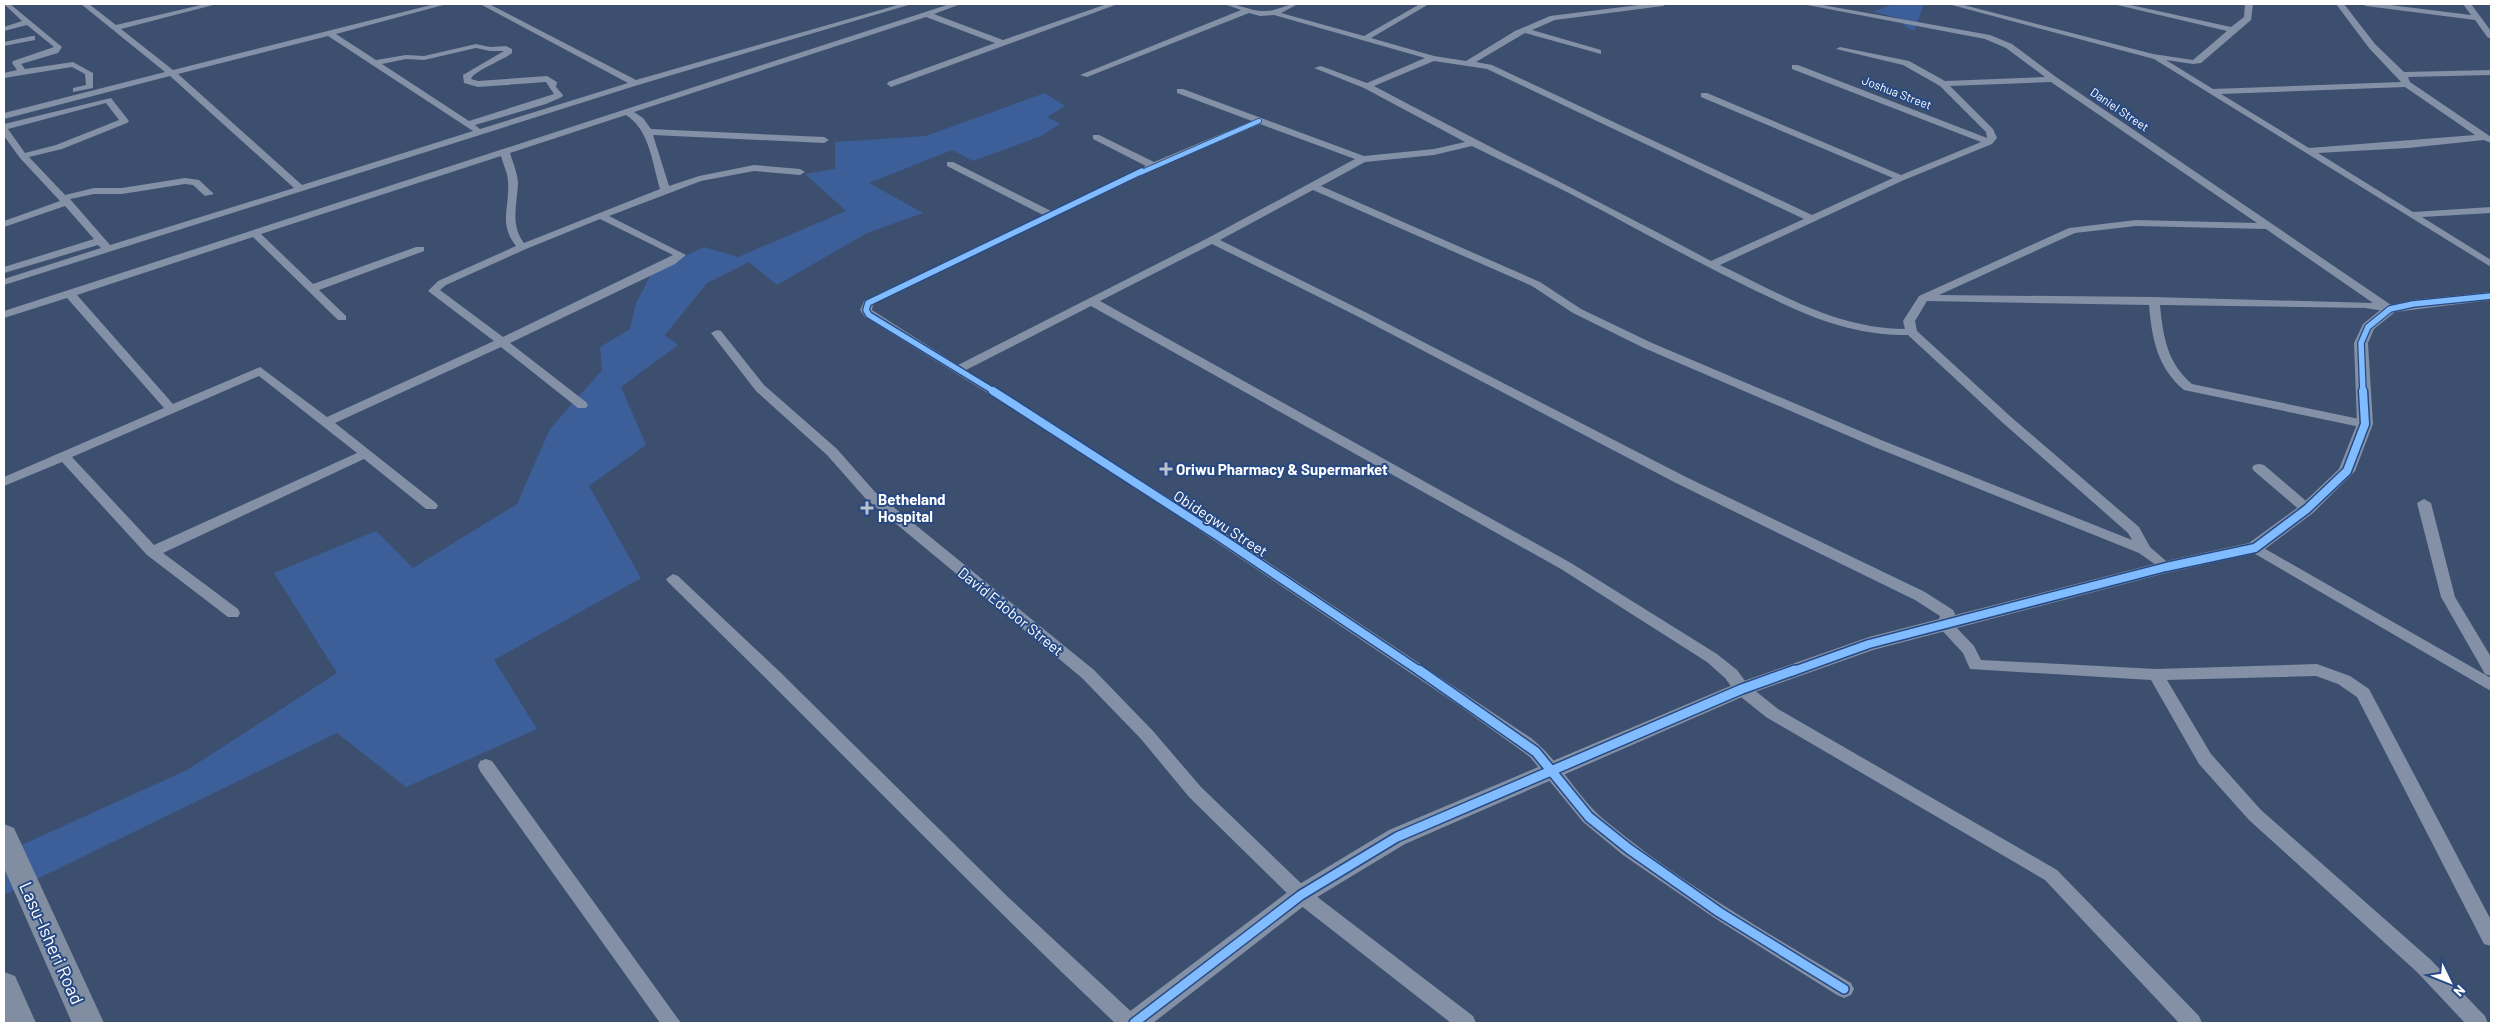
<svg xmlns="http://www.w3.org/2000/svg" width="2495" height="1027" font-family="Barlow,sans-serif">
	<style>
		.green { fill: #3c5f9a }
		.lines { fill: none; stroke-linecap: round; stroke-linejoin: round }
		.minor { fill: #8390a5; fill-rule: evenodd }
		.tertiary { fill: #8390a5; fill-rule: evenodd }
		.primary { fill: #818ea2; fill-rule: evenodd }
		.cycleway-far3-casing { stroke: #274984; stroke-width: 6 }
		.cycleway-far2-casing { stroke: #274984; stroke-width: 8 }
		.cycleway-far1-casing { stroke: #274984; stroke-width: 11 }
		.cycleway-casing { stroke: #274984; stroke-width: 12 }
		.cycleway-far3 { stroke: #80bcff; stroke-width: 4.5 }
		.cycleway-far2 { stroke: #80bcff; stroke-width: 5.5 }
		.cycleway-far1 { stroke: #80bcff; stroke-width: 8 }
		.cycleway { stroke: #80bcff; stroke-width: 9 }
		.poi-dot { fill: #bbc1cd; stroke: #274984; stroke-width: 2 }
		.labels { text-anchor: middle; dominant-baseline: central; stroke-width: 4; stroke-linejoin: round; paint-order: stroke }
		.far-street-label { font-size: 12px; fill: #fff; stroke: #274984 }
		.poi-label { font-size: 15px; font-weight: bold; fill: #fff; stroke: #274984; text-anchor: start }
		.street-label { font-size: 15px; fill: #fff; stroke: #274984 }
		.near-street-label { font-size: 18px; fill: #fff; stroke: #274984 }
	</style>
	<rect width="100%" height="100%" fill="#3c4f6f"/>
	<path class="green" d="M1893 4H1924L1914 31 1906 27 1898 18 1873 12Z
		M1045 93 1065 106 1047 117 1060 124 1041 136 973 161 952 150 869 183 923 213 867 233 777 285 749 262 707 283 665 335 678 345 621 387 646 445 589 486 641 578 494 660 537 729 406 787 337 733 4 895V853L187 770 337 673 274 573 376 531 413 568 517 504 550 429 602 370 600 347 630 329 636 303 653 271 704 247 738 257 846 211 805 174 835 169V142L926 136Z"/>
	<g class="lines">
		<path class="minor" d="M4 4H10L62 47 58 53 21 64 25 69 73 62 93 73V88L73 92V88L86 85 85 74 72 67 4 78V73L17 70 12 63 13 61 54 47 27 25 4 31V27L22 21Z
			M81 4H89L116 25 205 4H217L121 29 173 70 435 4H447L336 34 376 60 406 55 424 56 476 44 490 47 506 46 512 49V53C502 61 475 70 471 79L478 81 547 76 557 82 556 87 563 95 562 97 546 104 475 125 480 129 628 83 480 4H489L636 80 901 4H912L638 85 4 285V279L101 248 98 245 4 273V267L94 239 65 206 4 227V221L60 201 20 158 4 136V124L111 98 129 121 127 123 62 149 29 157 65 195 94 188H122L185 178 199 180 214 194 205 196 193 185 185 184 122 194H94L70 199 110 245 294 188 170 76 4 119V113L165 72ZM328 36 473 131 302 185 178 74ZM476 48 490 51H504L463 75 464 83 478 87 546 82 554 94 469 121 382 64 406 59 424 60ZM106 103 119 120 56 145 25 153 8 129Z
			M950 4H961L934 14 1003 40 1107 4H1118L891 87 887 84 888 82 995 43 926 17 634 112 643 118 651 129 824 137 829 140 824 143 653 135 669 186 699 176 754 165 800 169 805 172 800 175 754 171 701 181 609 216 686 255 675 264 510 343 586 402 588 405 586 408H578L501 347 335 423 436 503 438 506 436 509H426L364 459 163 553 238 609 240 613 238 617H228L147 555 62 462 4 486V477L164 408 67 298 4 318V311ZM626 115C650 130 652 163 660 189L524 243C510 225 517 205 518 184 518 174 513 163 510 153ZM501 156C503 164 508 174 508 182 510 208 498 223 516 246L438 281 428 291 494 341 327 417 260 367 173 404 77 295 253 237 338 320H346V316L319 290 424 251V247H416L313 284 261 234ZM600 219 673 255 503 337 440 290 446 285 526 249ZM259 376 357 453 154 545 72 457Z
			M1224 4C1238 3 1250 11 1263 11 1276 12 1285 4 1298 4L1281 13 1364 36 1420 4H1429L1371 38 1434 56 1466 61 1515 31 1550 16 1647 4H1667L1663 6 1555 20 1532 30 1601 50V54L1525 33 1476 62 1492 65 1812 215 1893 178 1701 97V93H1707L1901 175 1981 142 1792 69V65H1798L1987 138 1986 132 1940 86 1903 65 1836 49 1840 47 1909 61 1945 81 2045 77 2006 48 1985 39 1802 4H1817L1990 35 2012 44 2056 77 2394 307V311L2390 312 2365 308 2160 305C2163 336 2167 363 2192 384L2369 421 2371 424 2369 427 2365 428 2184 390C2157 367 2152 339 2149 305L1927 301 1915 321 1917 331 2011 417 2139 527 2150 547 2173 567 2166 572 2139 553 1872 446 1644 348 1573 313 1532 286 1313 190 1220 240 1363 311 1686 477 1925 592 1953 610 1955 614 1953 624 1974 646 1981 660 2156 669 2317 664 2350 676 2369 689 2491 920V946L2484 944 2357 697 2338 684 2316 676 2167 680 2211 754 2261 810 2431 960 2485 1016 2488 1023H2465L2417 972 2249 820 2199 764 2151 680 1970 669 1963 653 1937 625 1940 616 1915 600 1676 483 1355 315 1212 244 1100 301 1571 563 1717 654 1737 670 1748 685 1778 709 2057 870 2199 1016 2202 1023H2179L2045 880 1766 717 1736 693 1725 678 1707 662 1561 569 1091 306 966 370 1223 532 1531 738C1561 762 1577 798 1607 822 1682 884 1768 933 1851 983L1854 989 1851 995 1844 998 1837 995 1713 917 1623 855 1583 822 1530 757 1458 705 1151 498 1028 418 865 317 860 310 864 301 1043 215 947 166V162H953L1051 211 1146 166 1093 139V135H1099L1154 162 1252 121 1177 93V89H1183L1364 156 1434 149 1465 142 1364 88 1314 68 1321 66 1367 83 1425 58 1274 15 1260 16 1249 13 1087 77 1080 75 1241 10ZM1434 61 1487 69 1804 219 1711 261C1600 201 1486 146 1374 86ZM2051 82 2257 223 2136 220 2069 228 1919 296 1903 321 1905 329C1837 329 1779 293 1720 265L1904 180 1992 144 1997 138 1993 129 1950 86ZM1260 124 1355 159 1208 238 958 365 872 310 873 305 886 297 1157 168ZM1472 146C1516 168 1562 188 1605 212 1653 238 1701 264 1750 288 1804 314 1846 335 1908 335L2003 423 2128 533 2132 540 1881 440 1652 343 1581 309 1540 282 1321 186 1365 162 1434 155ZM2136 226 2266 229 2373 303 2154 297 1939 295 2075 233Z
			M1948 4H1960L2153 54 2193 60 2227 31 2113 4H2126L2231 27 2244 17 2245 4H2253L2251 20 2201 63 2193 64 2166 60 2213 89 2401 82 2369 48 2336 4H2344L2375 44 2404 72 2491 70V75L2408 77 2410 82 2491 137V143L2484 140 2408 148 2318 153 2413 212 2491 207V213L2422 217 2491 260V267L2154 59ZM2405 87 2475 135 2309 148 2221 94Z
			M2362 4H2382L2471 15 2463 4H2471L2491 31V38H2488L2475 20 2366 6Z
			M32 36H35V40L4 46V42Z
			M717 330 721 331 764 385 837 449 875 492 1094 670 1153 731 1201 787 1307 889 1473 1016 1476 1023H1451L1295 901 1189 797 1141 739 1082 678 865 498 827 455 756 391 711 333Z
			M2259 464 2264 465 2312 506 2314 509 2312 512H2302L2254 471 2252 468 2254 465Z
			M2424 499 2431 503 2455 597 2491 657V676L2485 674 2441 597 2417 503Z
			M2255 543 2491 678V691L2250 551 2248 548 2250 545Z
			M673 574 678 576 780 672 1008 897 1136 1016 1139 1023H1115C963 879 818 728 668 582L666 579Z
			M486 759 492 761 681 1023H660L480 771 478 766 480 761Z"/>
		<path class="tertiary" d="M2491 292V300L2395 312 2374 329 2368 343 2373 424 2355 471 2313 513 2261 552 2166 573 1873 650 1749 694 1405 844 1309 902 1153 1023H1121L1125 1015 1293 888 1389 830 1735 684 1869 637 2166 561 2249 543 2301 505 2339 469 2357 424 2354 343 2363 324 2385 306 2413 300Z"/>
		<path class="primary" d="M4 824 14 828 104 1023H72L4 868Z
			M4 972 15 976 36 1023H4Z"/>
		<defs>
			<path id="cycleway-far3" d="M1140 173 1259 121"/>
			<path id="cycleway-far2" d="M995 392 869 315 866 310 868 303 1142 171
				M2363 392 2361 343 2368 327 2390 309 2413 304 2491 296"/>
			<path id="cycleway-far1" d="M993 391 1218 536 1421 672
				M1791 672 1869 644 2166 567 2255 548 2307 509 2347 471 2365 424 2363 391"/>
			<path id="cycleway" d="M1419 670 1536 752 1589 817 1629 849 1719 912 1844 989
				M1134 1023 1301 895 1397 837 1742 689 1795 670"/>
		</defs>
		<use href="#cycleway-far3" class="cycleway-far3-casing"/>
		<use href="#cycleway-far2" class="cycleway-far2-casing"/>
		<use href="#cycleway-far1" class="cycleway-far1-casing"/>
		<use href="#cycleway" class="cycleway-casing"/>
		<use href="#cycleway-far3" class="cycleway-far3"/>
		<use href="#cycleway-far2" class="cycleway-far2"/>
		<use href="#cycleway-far1" class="cycleway-far1"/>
		<use href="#cycleway" class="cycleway"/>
	</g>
	<g class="poi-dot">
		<path d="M1163.5 461.5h5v5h5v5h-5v5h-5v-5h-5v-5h5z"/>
		<path d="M864.5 500.5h5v5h5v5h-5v5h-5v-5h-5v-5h5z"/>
	</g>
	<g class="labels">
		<g class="far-street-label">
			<text transform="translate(1897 92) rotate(21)">Joshua Street</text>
			<text transform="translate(2120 109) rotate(34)">Daniel Street</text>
		</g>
		<g class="poi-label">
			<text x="1176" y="469">Oriwu Pharmacy &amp; Supermarket</text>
			<text x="878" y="499">Betheland<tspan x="878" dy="17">Hospital</tspan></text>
		</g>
		<g class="street-label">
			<text transform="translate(1221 523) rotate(33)">Obidegwu Street</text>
			<text transform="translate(1011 611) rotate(39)">David Edobor Street</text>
		</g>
		<g class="near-street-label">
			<text transform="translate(52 943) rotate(66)">Lasu-Isheri Road</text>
		</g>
	</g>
	<rect width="2495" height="1027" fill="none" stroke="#ffffff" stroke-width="10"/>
	<g transform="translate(2450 982) rotate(133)" stroke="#274984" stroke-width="4" paint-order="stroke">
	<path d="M0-4L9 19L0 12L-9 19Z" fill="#ffffff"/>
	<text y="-8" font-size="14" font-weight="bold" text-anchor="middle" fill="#ffffff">N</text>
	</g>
</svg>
